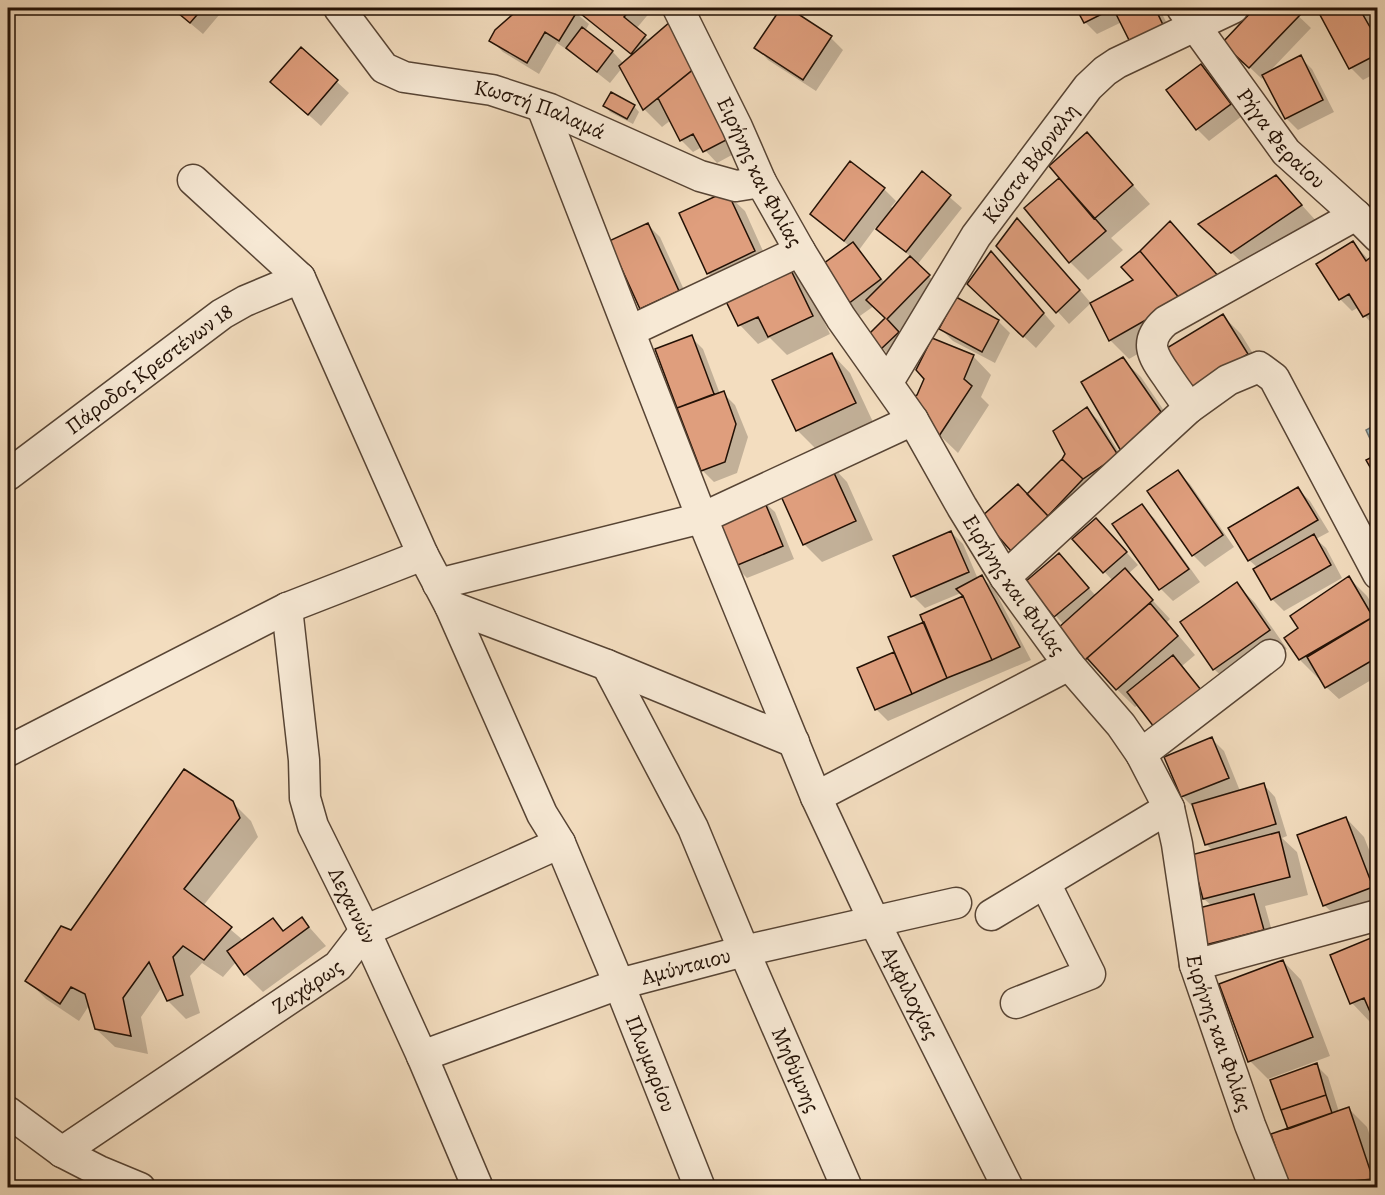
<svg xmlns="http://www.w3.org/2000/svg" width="1385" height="1195" font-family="Alegreya,serif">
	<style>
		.water { fill: #a1b9bd; stroke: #6f7673; stroke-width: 1.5 }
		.shadow { fill: #0003; fill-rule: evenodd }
		.building { fill: #df9e7d; stroke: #231105; stroke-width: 1.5 }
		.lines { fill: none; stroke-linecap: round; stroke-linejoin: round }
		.minor-casing { stroke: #574434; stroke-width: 33 }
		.minor { stroke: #f7e9d5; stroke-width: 30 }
		.labels { text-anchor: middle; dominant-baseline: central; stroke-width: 4.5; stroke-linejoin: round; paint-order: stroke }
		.street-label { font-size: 22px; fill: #231105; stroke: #f7e9d5 }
	</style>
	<rect width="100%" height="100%" fill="#f3ddbf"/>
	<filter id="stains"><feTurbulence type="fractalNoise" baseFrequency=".00333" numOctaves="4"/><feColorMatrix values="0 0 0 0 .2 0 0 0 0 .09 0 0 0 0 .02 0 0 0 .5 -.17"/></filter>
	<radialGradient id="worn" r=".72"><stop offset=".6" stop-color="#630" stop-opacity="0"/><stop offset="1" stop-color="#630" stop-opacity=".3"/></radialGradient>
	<path class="water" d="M1377 424V442L1373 445 1366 430Z"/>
	<path class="shadow" d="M172 8H225L203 34Z
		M522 8H570L589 24 585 31 613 52 624 64 633 56 583 14 588 8H648L651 11 636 29 650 41 670 24 743 149 717 163 702 147 693 152 681 140 671 120 662 127 644 109 622 68 610 83 572 53 557 43 539 74 503 52 491 40 497 31Z
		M783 8H786L831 38 843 50 816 91 768 60 756 47Z
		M1078 8H1159L1175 39 1122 22 1097 34 1085 22Z
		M1257 8H1290L1311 28 1268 73 1300 57 1312 69 1334 112 1298 130 1286 118 1264 76 1262 79 1224 43Z
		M1333 8 1365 9 1378 33V72L1363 80 1351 68 1321 14Z
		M301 49 349 93 321 126 272 82Z
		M1201 65 1213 78 1242 116 1209 141 1197 129Z
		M605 106H634L639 112 633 124 610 112Z
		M1087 134 1150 204 1111 238 1123 250 1088 280 1070 262 1026 208 1061 178Z
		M922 173 962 208 917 265 941 288 898 332 910 345 894 360 870 336 887 318 874 306 857 318 845 306 849 246 812 214 884 189 896 201 891 207 894 209ZM876 227 911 257 885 283 859 250Z
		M1276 177 1319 224 1250 270 1201 224Z
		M726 193 745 211 772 271 787 264 805 282 830 334 787 355 770 338 758 344 740 325 724 294 728 292 708 273Z
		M648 225 660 237 690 303 653 320 641 308Z
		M1029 232 1091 303 1069 324 998 246Z
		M1353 243 1369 260 1372 258 1378 264 1377 329 1365 316 1359 307 1352 311 1340 299Z
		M991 253 1055 326 1036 348 981 296Z
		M1092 303 1198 319 1129 359 1110 340Z
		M1223 316 1241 334 1265 373 1165 352Z
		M998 321 1010 333 995 363 953 341 941 329Z
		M691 337 703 349 720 394 723 393 735 405 748 437 737 473 714 482 702 470 657 350Z
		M832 354 850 373 873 422 815 448 797 430Z
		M973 356 991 375 981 397 989 405 958 453 930 426 918 396 926 378Z
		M1122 359 1141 377 1178 431 1122 450Z
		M1087 409 1099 421 1129 468 1024 561 1012 549 1028 496 1063 460Z
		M829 463 847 482 873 540 822 562 804 544Z
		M1178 472 1190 484 1234 547 1205 567 1193 555Z
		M1298 489 1310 501 1329 532 1316 539 1326 548 1342 578 1284 611 1272 599 1258 568 1249 560Z
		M762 500 775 512 794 559 747 578 735 566Z
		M1141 506 1154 518 1200 582 1173 601 1161 589 1114 525Z
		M951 532 963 544 978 579 982 577 994 589 1031 660 888 721 876 709 859 669 896 653 926 623 965 597 961 593 925 608 913 596Z
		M1108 532 1138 565 1128 574 1170 619 1167 622 1195 655 1182 666 1212 703 1138 705 1135 707 1086 659 1059 629 1064 625 1027 583 1059 555 1096 596 1113 581 1074 539Z
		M1349 578 1367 596 1378 614V676L1339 699 1326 687 1320 677 1318 678 1300 660 1286 638 1300 629Z
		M1237 584 1255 603 1287 649 1233 687 1214 669Z
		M1212 739 1224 751 1240 791 1263 784 1275 797 1287 836 1282 838 1297 852 1308 895 1265 906 1275 942 1215 958 1203 946 1212 906 1204 899 1213 851 1206 844 1194 808 1182 796Z
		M232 802 251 821 258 837 203 906 244 941 273 920 284 932 302 919 326 946 263 992 245 974 236 962 223 977 202 963 190 976 200 1013 186 1019 168 1001 162 987 141 1017 148 1054 115 1047 96 1029 90 1004 79 1021 46 999 27 980 71 932Z
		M1346 818 1364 837 1378 872V910L1343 923 1324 905Z
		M1378 937 1375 1020 1370 1022 1352 1003 1332 956Z
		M1283 961 1301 980 1330 1056 1268 1079 1250 1061Z
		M1316 1065 1328 1077 1339 1112 1349 1109 1367 1127 1378 1159V1188H1292L1291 1186 1289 1129Z"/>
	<path class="building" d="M172 8H203L190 23Z
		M520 8H573L578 10 559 41 545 32 527 63 489 41 495 30Z
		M586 8H632L624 17 646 35 631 54 581 14Z
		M781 8H789L832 36 803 80 754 48Z
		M1076 8H1114L1084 23Z
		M1113 8H1155L1164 27 1131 44Z
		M1255 8H1292L1300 15 1249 68 1222 43Z
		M1330 8H1359L1378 41V54L1349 69 1319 13Z
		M670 22 695 68 643 110 619 66Z
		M582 27 613 51 597 72 566 48Z
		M301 47 338 80 308 115 270 82Z
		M1301 55 1323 100 1285 119 1262 75Z
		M1201 64 1231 104 1196 130 1166 90Z
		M695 68 732 137 703 152 693 134 680 141 658 98Z
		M611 92 635 105 627 119 603 106Z
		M1087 132 1133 185 1094 219 1049 166Z
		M850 161 885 188 844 241 810 214Z
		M922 171 951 195 906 252 876 229Z
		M1276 175 1302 205 1231 253 1198 224Z
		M1059 178 1106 231 1069 263 1024 208Z
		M727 191 755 251 707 274 679 213Z
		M1017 218 1080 290 1056 313 996 246Z
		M1170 221 1220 278 1181 300 1140 251Z
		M648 223 679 291 640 309 609 241Z
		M1353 241 1366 261 1372 256 1378 265V309L1363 317 1349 294 1339 300 1316 264Z
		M853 242 881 279 844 307 816 269Z
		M991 251 1044 313 1023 337 967 284Z
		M1140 251 1181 300 1109 341 1090 303 1133 280 1121 267Z
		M910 256 930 275 887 319 899 332 881 349 867 336 885 318 866 300Z
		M787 262 813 316 768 337 758 317 738 326 722 293Z
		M956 297 999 320 982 352 939 329Z
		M1223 314 1248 354 1187 392 1162 351Z
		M692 335 714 394 677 408 655 349Z
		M932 338 974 355 964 379 972 386 939 436 929 427 911 398 917 395 924 379 916 370Z
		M832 353 856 403 796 431 772 380Z
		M1123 357 1161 412 1121 451 1081 382Z
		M724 391 736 424 725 462 701 471 677 408Z
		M1087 407 1118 455 1083 479 1062 459 1065 454 1053 431Z
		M1378 454V481L1366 460Z
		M1062 459 1083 479 1048 516 1027 494Z
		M829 462 856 521 803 545 776 485Z
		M1178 470 1223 535 1192 556 1147 491Z
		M1018 484 1048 516 1011 551 981 517Z
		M1298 487 1318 520 1248 561 1228 528Z
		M763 498 783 546 733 567 713 518Z
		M1142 504 1189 569 1159 590 1112 524Z
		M1096 518 1127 552 1103 573 1072 539Z
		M951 531 969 572 911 597 893 556Z
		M1314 534 1331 565 1271 600 1253 569Z
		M1059 553 1089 588 1054 617 1025 582Z
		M1125 568 1153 600 1085 660 1057 629Z
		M982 575 1020 647 992 660 963 596 956 589Z
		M1349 576 1373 617 1299 660 1284 638 1298 628 1290 616Z
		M1237 582 1270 630 1213 670 1180 622Z
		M963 596 992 660 947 678 920 615Z
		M1150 603 1178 636 1116 690 1087 658Z
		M1373 617 1378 625V657L1325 688 1307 657Z
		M924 622 947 678 912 694 888 637Z
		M894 652 912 694 875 710 857 668Z
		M1173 655 1201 690 1154 727 1127 692Z
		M1212 737 1229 778 1181 797 1164 757Z
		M184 769 233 801 240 818 184 889 232 927 204 960 183 946 173 957 183 995 167 1001 149 962 123 998 131 1036 95 1029 85 994 71 987 60 1004 25 981 61 926 71 930Z
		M1264 783 1276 824 1205 845 1192 804Z
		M1346 817 1373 887 1323 906 1297 835Z
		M1279 832 1290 877 1203 899 1191 855Z
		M1254 894 1264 930 1201 946 1191 910Z
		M302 917 309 927 244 975 227 951 273 918 283 931Z
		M1378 935V1030L1364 998 1350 1004 1330 955Z
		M1283 960 1313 1037 1248 1062 1219 984Z
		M1317 1063 1326 1095 1281 1110 1270 1080Z
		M1326 1095 1332 1113 1288 1129 1281 1110Z
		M1349 1107 1373 1179 1289 1187 1271 1134Z"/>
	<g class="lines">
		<defs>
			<g id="minor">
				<path id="s1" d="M339 8 384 68 404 77 492 90 550 109 700 176 736 186 761 182"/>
				<path id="s2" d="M678 8 737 127 761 182 800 251 841 318 913 420 962 507 1005 577 1069 665 1121 725 1141 754 1169 808 1177 844 1195 965 1250 1125 1275 1188"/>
				<path id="s3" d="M1182 8 1286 152 1356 215 1378 237"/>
				<path id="s4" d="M542 107 702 518 816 797 874 921 1008 1188"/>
				<path id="s5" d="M193 180 300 278 423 555 450 606 542 814 560 843 619 984 700 1188"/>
				<path d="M630 331 800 251"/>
				<path id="s6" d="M888 382 976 236 1088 87 1105 71 1117 63 1233 8"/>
				<path d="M1189 408C1182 397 1174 387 1167 376 1152 355 1143 341 1166 321L1356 215"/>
				<path id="s7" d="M8 475 222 314 245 301 300 278"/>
				<path d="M1005 577 1189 408 1228 380 1259 367 1274 378 1378 574"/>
				<path d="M438 584 702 518 913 420"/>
				<path d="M450 606 607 665 794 742"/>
				<path id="s8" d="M287 608 304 760 305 798 313 826 365 931 422 1056 478 1188"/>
				<path id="s9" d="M607 665 693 828 744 951 847 1188"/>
				<path d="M8 751 287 608 423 555"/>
				<path d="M1141 754 1270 655"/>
				<path d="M816 797 1069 665"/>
				<path d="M991 915 1169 808"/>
				<path d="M1195 965 1378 915"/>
				<path d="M1016 1003 1090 974 1045 883"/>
				<path id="s10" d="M422 1056 619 984 744 951 956 903"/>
				<path d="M8 1112 62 1152 99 1171 140 1188"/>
				<path id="s11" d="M62 1152 338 966 365 931 560 843"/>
			</g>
		</defs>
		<use href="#minor" class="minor-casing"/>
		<use href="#minor" class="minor"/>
	</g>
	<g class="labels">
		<g class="street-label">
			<text stroke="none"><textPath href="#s1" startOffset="237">Κωστή Παλαμά</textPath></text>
			<text stroke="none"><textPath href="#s3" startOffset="164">Ρήγα Φεραίου</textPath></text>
			<text stroke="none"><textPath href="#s6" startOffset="261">Κώστα Βάρναλη</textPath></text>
			<text stroke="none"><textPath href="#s2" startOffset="183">Ειρήνης και Φιλίας</textPath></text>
			<text stroke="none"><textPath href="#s7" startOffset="177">Πάροδος Κρεστένων 18</textPath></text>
			<text stroke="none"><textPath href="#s2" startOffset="669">Ειρήνης και Φιλίας</textPath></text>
			<text stroke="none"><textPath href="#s8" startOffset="309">Λεχαινών</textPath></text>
			<text stroke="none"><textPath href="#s10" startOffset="279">Αμύνταιου</textPath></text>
			<text stroke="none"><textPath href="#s11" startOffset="296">Ζαχάρως</textPath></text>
			<text stroke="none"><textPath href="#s4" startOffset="960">Αμφιλοχίας</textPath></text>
			<text stroke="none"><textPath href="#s2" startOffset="1173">Ειρήνης και Φιλίας</textPath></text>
			<text stroke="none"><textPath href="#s5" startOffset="1006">Πλωμαρίου</textPath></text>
			<text stroke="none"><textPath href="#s9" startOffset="447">Μηθύμνης</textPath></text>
		</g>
	</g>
	<rect width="1385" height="1195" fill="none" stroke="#f3ddbf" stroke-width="30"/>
	<rect x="9" y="9" width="1367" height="1177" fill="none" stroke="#231105" stroke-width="3"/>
	<rect x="15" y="15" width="1355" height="1165" fill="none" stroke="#231105" stroke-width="1.5"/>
	<rect width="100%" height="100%" filter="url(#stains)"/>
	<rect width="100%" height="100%" fill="url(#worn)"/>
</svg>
